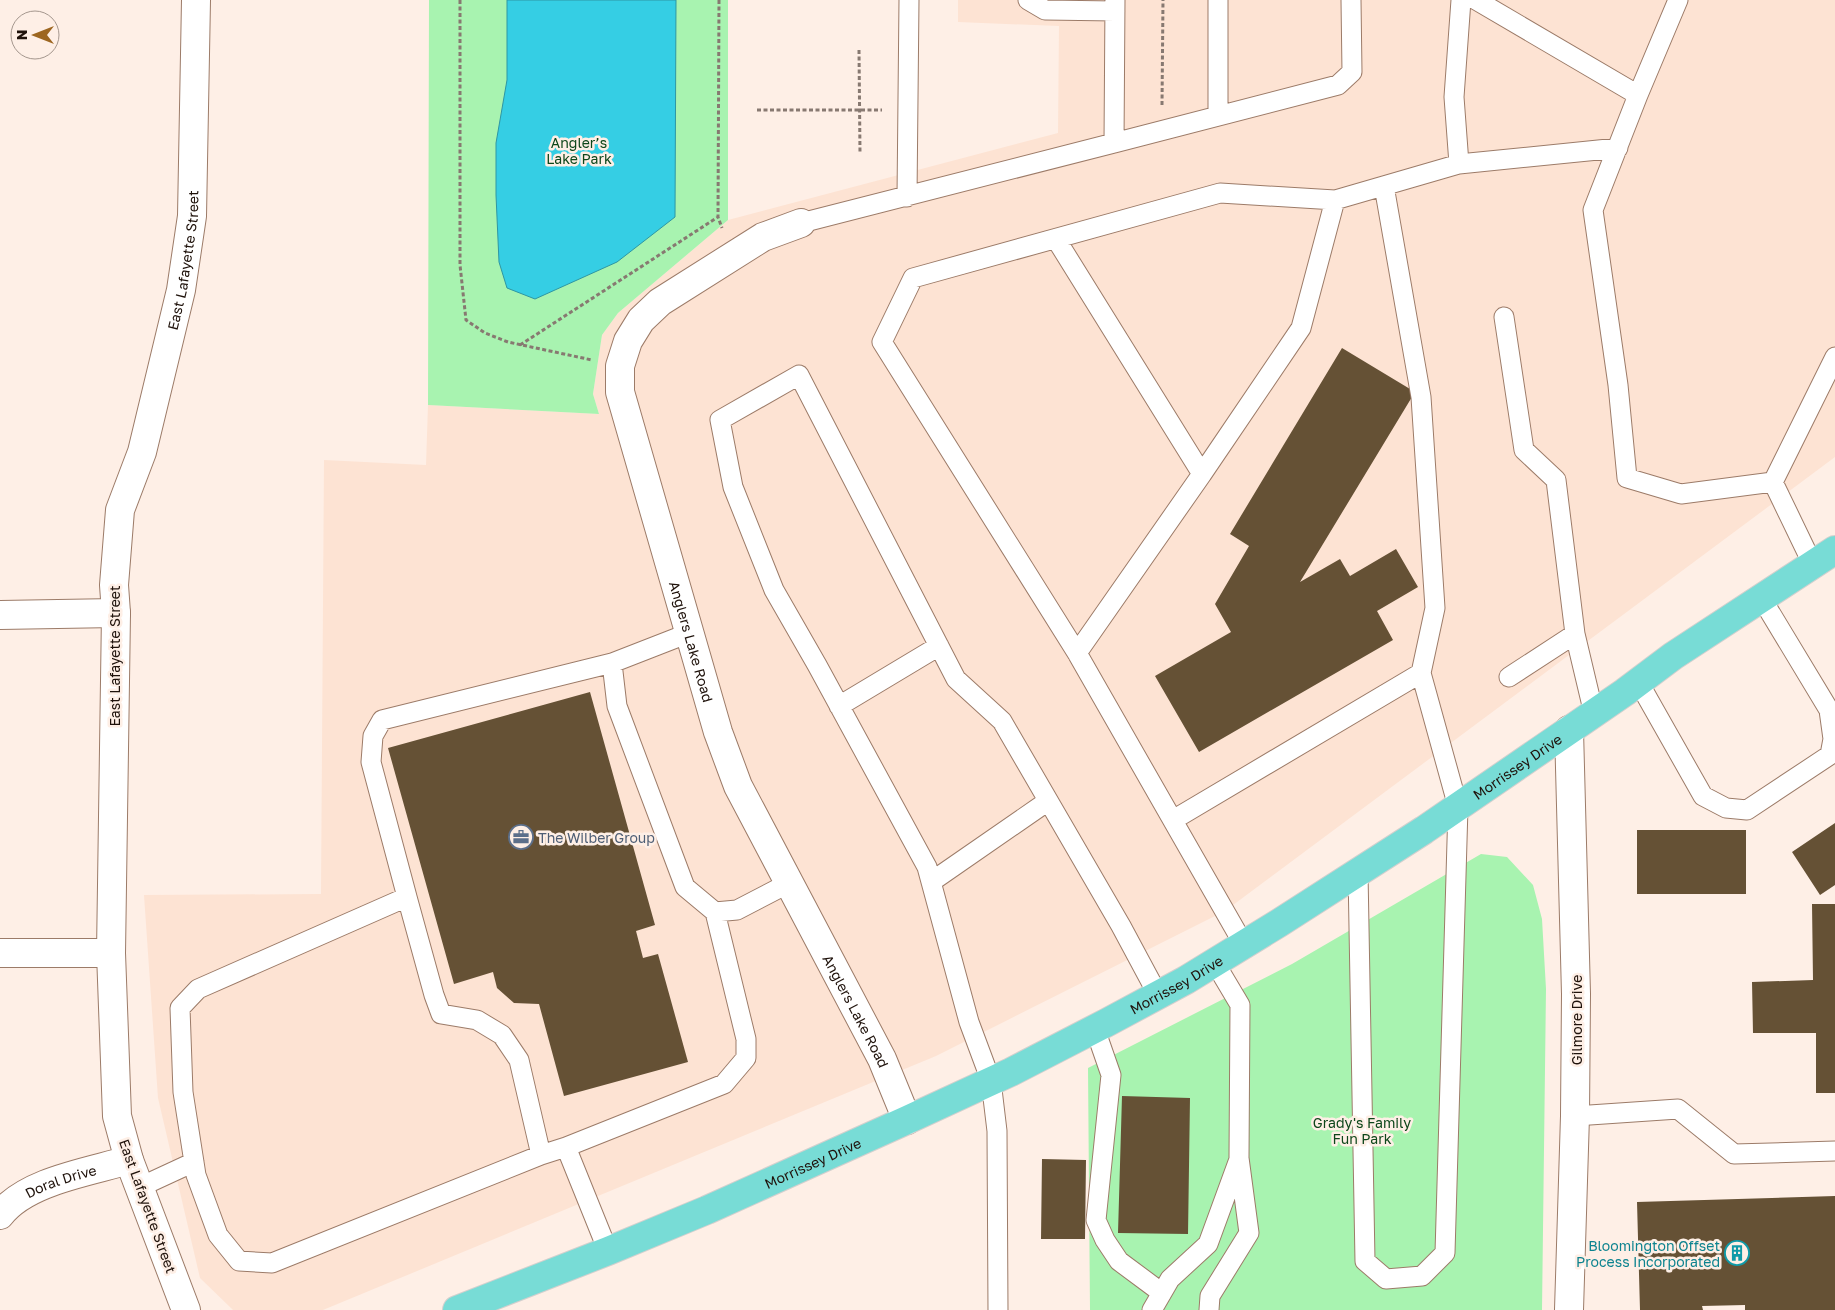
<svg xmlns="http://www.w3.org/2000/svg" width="1835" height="1310" font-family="'Golos Text',sans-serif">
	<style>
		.built { fill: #fde3d3 }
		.green { fill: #a8f3b0 }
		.water { fill: #35cee4; stroke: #2e96a3 }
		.building { fill: #655135 }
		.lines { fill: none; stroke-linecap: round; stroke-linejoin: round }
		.service-casing { stroke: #9c7b68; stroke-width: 21 }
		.minor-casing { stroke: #9c7b68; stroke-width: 30 }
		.primary-casing { stroke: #d2d0ce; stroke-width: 30 }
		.path { stroke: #877971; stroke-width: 3; stroke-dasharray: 4 2.5; stroke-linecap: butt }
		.service { stroke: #fff; stroke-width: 19 }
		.minor { stroke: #fff; stroke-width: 28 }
		.primary { stroke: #78dcd6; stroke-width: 28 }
		.labels { text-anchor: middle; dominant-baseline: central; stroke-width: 5; stroke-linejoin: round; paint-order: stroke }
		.park-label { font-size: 14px; fill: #0d461a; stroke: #feefe6 }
		.street-label { font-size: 14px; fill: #1f120b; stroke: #feefe6 }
		.service-label { font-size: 14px; fill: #4e5e75; stroke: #feefe6; text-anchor: start }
		.culture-label { font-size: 14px; fill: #0d838f; stroke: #feefe6; text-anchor: end }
	</style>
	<rect width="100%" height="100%" fill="#feefe6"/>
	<path class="built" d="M958 0H1835V457L1225 911 936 1056 323 1310H233L200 1278 158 1098 144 895 321 894 324 460 426 465 428 405 599 414 593 394 602 335 618 313 728 220 1058 133 1059 26 958 22Z"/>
	<path class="green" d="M429 0H728V220L618 313 602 335 593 394 599 414 428 405Z
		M1481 854 1507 857 1533 885 1542 919 1546 989 1542 1310H1090L1088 1068 1292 964Z"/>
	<path class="water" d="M507 0H676L675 217 617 262 535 299 507 288 499 262 496 195V143L507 80Z"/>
	<path class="building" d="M1342 348 1415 392 1300 582 1340 559 1350 576 1396 549 1418 587 1377 611 1393 640 1199 752 1155 676 1231 632 1215 604 1249 546 1230 534Z
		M590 692 655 925 636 931 643 958 658 954 688 1062 564 1096 539 1004 514 1003 497 988 493 972 454 984 388 748Z
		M1835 823V885L1820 895 1792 852Z
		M1637 830H1746V894H1637Z
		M1812 904H1835V1093H1816V1033H1753L1752 982 1813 980Z
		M1122 1096 1190 1098 1188 1234 1118 1233Z
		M1042 1159 1086 1160 1085 1239H1041Z
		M1835 1196V1310H1745V1305L1702 1306 1703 1310H1640L1637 1202Z"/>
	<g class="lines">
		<defs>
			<path id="service" d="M1028 0 1045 10 1115 11
				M1476 0 1638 95
				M1678 0 1638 95 1593 210 1618 385 1627 478 1681 494 1773 482
				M1218 116V0
				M1114 143 1338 85 1352 72 1351 0
				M1459 164 1618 148
				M907 197 909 0
				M801 223 1114 143 1115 0
				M1056 239 1202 474 1077 653
				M1504 317 1524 450 1556 480 1575 634 1594 714
				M1202 474 1301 328 1335 200
				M1773 482 1835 357
				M1773 482 1813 565
				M689 633 612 663 617 706 685 887 715 912 737 910 789 883
				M1509 677 1575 634
				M1639 683 1703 796 1726 808 1747 810 1830 755 1833 739 1829 710 1762 599
				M839 706 939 646
				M1173 820 1421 673
				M1358 872 1365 1261 1386 1279 1422 1276 1445 1253 1458 807 1421 673 1435 608 1421 397 1384 186
				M931 882 1048 801
				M407 897 371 762 373 736 382 720 612 663
				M1244 945 1077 653 882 342 913 278 1220 193 1335 200 1459 164 1454 97 1461 0
				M1095 1029 1111 1075 1096 1220 1105 1240 1119 1261 1162 1293
				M1575 1116 1678 1109 1734 1154 1835 1151
				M566 1147 724 1084 746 1058V1039L715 912
				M541 1155 519 1060 502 1035 477 1020 441 1014 434 995 407 897 198 989 180 1008 183 1092 196 1175 218 1235 239 1261 272 1263 541 1155 566 1147 608 1251
				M140 1187 194 1162
				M998 1310 997 1131 991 1081 969 1022 927 867 817 665 774 590 733 487 720 420 799 375 956 679 1002 721 1121 926 1158 995
				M1152 1310 1170 1279 1208 1244 1238 1162
				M1209 1310 1210 1296 1249 1233 1239 1158 1240 1005 1215 963"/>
			<g id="minor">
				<path id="s1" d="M801 223 763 237 660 302 641 320 628 341 620 366V392L718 732 738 786 882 1059 907 1120"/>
				<path d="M0 615 116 613"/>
				<path d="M1569 730 1576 994 1575 1116 1569 1310"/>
				<path d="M0 953H111"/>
				<path id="s2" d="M0 1215C26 1181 89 1172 129 1160"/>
				<path id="s3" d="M186 1310 129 1160 117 1116 111 953 116 613 114 585 120 510 142 452 181 290 192 216 196 0"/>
			</g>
			<g id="primary">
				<path id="s4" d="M457 1310 608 1251 707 1210 907 1120 1011 1072 1106 1023 1186 980 1279 923 1424 830 1625 692 1673 656 1835 550"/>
			</g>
		</defs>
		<use href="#service" class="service-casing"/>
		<use href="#minor" class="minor-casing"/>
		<use href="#primary" class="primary-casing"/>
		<path class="path" d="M460 0V265L466 320 485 333 508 342 592 360
			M719 0 718 217 722 228
			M859 50 860 153
			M1162 105 1163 0
			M757 110H882
			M520 345 718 217"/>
		<use href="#service" class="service"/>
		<use href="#minor" class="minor"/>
		<use href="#primary" class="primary"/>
	</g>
	<defs>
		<symbol id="office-ring" viewBox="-11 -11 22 22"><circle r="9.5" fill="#feefe6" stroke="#5c6f8a" stroke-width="1.5"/><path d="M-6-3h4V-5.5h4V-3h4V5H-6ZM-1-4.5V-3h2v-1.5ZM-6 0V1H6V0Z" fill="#5c6f8a"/></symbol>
		<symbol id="building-ring" viewBox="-11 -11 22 22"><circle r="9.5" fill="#feefe6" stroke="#0f9aa8" stroke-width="1.5"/><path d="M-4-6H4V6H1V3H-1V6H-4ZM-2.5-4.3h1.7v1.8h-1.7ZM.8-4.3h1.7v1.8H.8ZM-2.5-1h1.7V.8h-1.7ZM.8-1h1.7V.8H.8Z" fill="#0f9aa8"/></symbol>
	</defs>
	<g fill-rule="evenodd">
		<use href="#office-ring" x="507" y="823" width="28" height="28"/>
		<use href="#building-ring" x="1723" y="1239" width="28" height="28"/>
	</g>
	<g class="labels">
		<g class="park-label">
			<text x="579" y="142">Angler’s<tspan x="579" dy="16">Lake Park</tspan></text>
			<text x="1362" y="1122">Grady's Family<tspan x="1362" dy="16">Fun Park</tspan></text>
		</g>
		<g class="street-label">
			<text stroke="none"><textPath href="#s3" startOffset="1071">East Lafayette Street</textPath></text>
			<text stroke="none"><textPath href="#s1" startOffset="525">Anglers Lake Road</textPath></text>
			<text transform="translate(114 656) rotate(-90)">East Lafayette Street</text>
			<text stroke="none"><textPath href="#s4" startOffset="1195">Morrissey Drive</textPath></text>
			<text stroke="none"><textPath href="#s4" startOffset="790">Morrissey Drive</textPath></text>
			<text stroke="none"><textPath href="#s1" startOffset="931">Anglers Lake Road</textPath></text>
			<text transform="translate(1576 1020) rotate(-90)">Gilmore Drive</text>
			<text stroke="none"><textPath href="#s4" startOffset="385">Morrissey Drive</textPath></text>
			<text stroke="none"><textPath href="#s2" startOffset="71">Doral Drive</textPath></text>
			<text transform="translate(148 1206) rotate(70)">East Lafayette Street</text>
		</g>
		<g class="service-label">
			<text x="538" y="837">The Wilber Group</text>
		</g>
		<g class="culture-label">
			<text x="1720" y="1245">Bloomington Offset<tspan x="1720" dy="16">Process Incorporated</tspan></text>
		</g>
	</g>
	<g transform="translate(35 35) rotate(270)"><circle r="24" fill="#feefe6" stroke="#a5978e"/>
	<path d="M0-4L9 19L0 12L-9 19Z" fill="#9d6620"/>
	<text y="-8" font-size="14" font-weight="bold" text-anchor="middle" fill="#1f120b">N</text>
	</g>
</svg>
